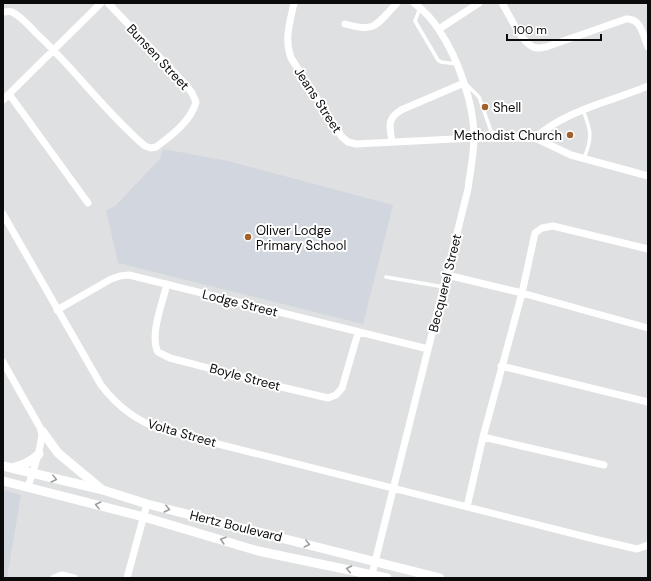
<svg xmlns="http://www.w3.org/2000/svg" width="651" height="581" font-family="'DM Sans',sans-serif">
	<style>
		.built { fill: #d2d6de }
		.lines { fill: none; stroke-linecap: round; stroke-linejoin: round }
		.service { stroke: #fff; stroke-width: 3.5 }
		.minor { stroke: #fff; stroke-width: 7 }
		.tertiary { stroke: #fff; stroke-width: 9 }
		.oneway { stroke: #9d9d9e }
		.poi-dot { fill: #a2612b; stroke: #fff; stroke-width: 1.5 }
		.labels { text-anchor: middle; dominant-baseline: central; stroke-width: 4; stroke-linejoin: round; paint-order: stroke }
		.street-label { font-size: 13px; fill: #0b0b0c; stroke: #fff }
		.poi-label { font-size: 13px; fill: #0b0b0c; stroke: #fff; text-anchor: start }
	</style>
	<rect width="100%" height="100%" fill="#dfe0e1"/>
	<path class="built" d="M163 149 228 161 393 205 363 324 118 263 106 210 115 206 160 159Z
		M3 490 21 495 7 578H3Z"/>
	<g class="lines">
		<path class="service" d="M420 8 415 21 438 60 441 62 457 64
			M466 84 479 97 491 131 499 137
			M583 110C591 131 593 137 584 158
			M386 277 444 287"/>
		<path class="minor" d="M294 3C290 22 284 39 291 58L342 137 348 142 356 144 474 138H535L571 155 648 176
			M502 3C509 14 521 42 533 47 537 49 541 48 546 47L626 19C641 18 643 35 648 47
			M3 12C6 12 9 11 12 12 21 16 30 27 37 34 75 69 105 112 145 146L151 148 156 147C171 136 191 121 196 102L192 93 185 84 108 3
			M345 24C376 33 376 25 397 3
			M439 29 479 3
			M9 94 88 203
			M3 100 101 3
			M535 138C566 110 610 102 648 86
			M392 142C390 126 386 120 401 110L464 83
			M3 214 101 385C117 406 138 422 163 430L594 539 637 549 648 545
			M447 275 522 293 648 328
			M167 284C163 301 149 336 158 352L170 358 277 386 328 398 336 395 342 388 358 333
			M57 310 111 279 120 276 129 275 428 349
			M3 362 42 431C41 450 34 468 28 487
			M501 366 648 402
			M483 437 604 465
			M467 507 483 437 522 293 535 233 542 228 553 226 648 249
			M372 574 468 189C470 172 474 155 474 137 474 104 458 58 439 30 433 20 423 10 414 3
			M54 578 62 575 74 578
			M127 578 147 504"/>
		<path class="tertiary" d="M42 431 58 453 100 488
			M3 466 103 490 147 504 440 578
			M12 468C23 465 31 462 39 454
			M3 481 144 517 258 551 387 578"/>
	</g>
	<defs><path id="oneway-chevron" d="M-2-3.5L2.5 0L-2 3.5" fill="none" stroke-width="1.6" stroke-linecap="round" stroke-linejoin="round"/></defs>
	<g class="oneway">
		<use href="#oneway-chevron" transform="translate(54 479) rotate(14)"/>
		<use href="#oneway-chevron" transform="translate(98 505) rotate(-166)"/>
		<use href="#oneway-chevron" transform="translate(167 509) rotate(14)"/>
		<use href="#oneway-chevron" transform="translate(223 540) rotate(-163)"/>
		<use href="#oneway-chevron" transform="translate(307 544) rotate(14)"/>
		<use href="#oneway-chevron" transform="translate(349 569) rotate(-169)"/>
	</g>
	<g class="poi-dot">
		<circle cx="485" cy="107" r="4"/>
		<circle cx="570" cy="135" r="4"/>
		<circle cx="248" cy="237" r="4"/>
	</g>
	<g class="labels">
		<g class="street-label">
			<text transform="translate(158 57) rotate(47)">Bunsen Street</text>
			<text transform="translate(318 100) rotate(57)">Jeans Street</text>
			<text transform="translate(445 283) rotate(-76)">Becquerel Street</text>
			<text transform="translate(240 303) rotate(14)">Lodge Street</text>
			<text transform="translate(245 377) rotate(15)">Boyle Street</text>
			<text transform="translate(182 433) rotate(16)">Volta Street</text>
			<text transform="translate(236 526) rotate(14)">Hertz Boulevard</text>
		</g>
		<g class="poi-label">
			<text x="493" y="107">Shell</text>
			<text x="562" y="135" text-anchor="end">Methodist Church</text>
			<text x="256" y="230">Oliver Lodge<tspan x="256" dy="15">Primary School</tspan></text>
		</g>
	</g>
	<rect width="651" height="581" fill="none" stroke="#0b0b0c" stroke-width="8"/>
	<path d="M507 34v6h94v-6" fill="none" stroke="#0b0b0c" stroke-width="2"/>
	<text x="513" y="34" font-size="12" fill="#0b0b0c" stroke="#ffffff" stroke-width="3" paint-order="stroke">100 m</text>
</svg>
